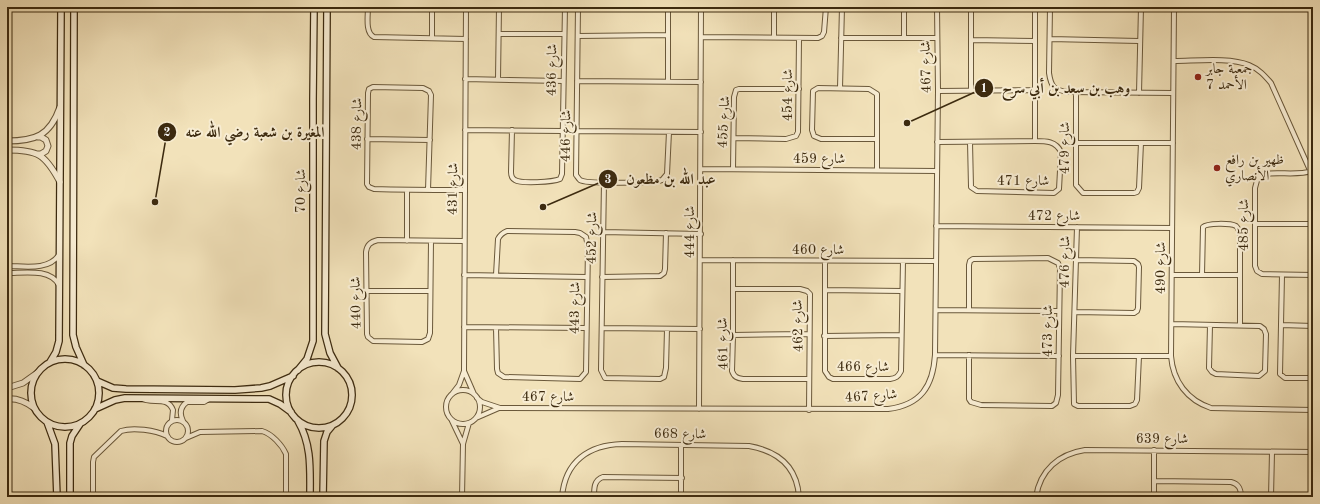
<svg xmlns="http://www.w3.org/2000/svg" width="1320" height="504" font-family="'Old Standard TT',Amiri,serif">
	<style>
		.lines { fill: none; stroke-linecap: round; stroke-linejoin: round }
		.minor-casing { stroke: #6a583a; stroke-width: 6 }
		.tertiary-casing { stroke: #6a583a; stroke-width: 7 }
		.secondary-casing { stroke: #3c2a0f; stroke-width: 8 }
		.minor { stroke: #f7ecd2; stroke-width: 4 }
		.tertiary { stroke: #f7ecd2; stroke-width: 5 }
		.secondary { stroke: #f7ecd2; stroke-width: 5.5 }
		.poi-dot { fill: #8f2418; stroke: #f7ecd2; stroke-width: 1.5 }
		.labels { text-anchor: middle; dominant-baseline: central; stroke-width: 4; stroke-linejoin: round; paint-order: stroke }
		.street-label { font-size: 14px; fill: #3c2a0f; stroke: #f7ecd2 }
		.poi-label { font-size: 14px; fill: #3c2a0f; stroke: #f7ecd2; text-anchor: start }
		.leader { fill: none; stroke: #3c2a0f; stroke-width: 1.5 }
		.callout-dot { fill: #3c2a0f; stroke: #f7ecd2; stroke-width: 1.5 }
		.mark-label { font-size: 12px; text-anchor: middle; font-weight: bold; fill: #fff }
		.callout-label { font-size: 15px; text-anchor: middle; font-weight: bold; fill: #3c2a0f; stroke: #f7ecd2; stroke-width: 4; stroke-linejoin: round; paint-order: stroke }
	</style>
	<rect width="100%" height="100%" fill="#f2e2ba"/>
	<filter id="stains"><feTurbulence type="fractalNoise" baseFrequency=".005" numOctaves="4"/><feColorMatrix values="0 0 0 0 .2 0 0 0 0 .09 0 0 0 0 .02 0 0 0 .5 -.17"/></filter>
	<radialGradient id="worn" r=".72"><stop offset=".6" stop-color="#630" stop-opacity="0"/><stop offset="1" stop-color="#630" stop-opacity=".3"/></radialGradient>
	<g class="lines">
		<defs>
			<path id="minor" d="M368 7C368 16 365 33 374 37L466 39
				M578 7 576 175C577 176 578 178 580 180 587 185 643 182 655 182L662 180 667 174 669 132
				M668 7V81
				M904 7V37
				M971 7V91
				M1050 7 1049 73C1051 87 1054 90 1068 92L1173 93
				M1174 7 1171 356C1173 381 1187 400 1211 408L1313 410
				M499 34H564
				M578 36 667 35
				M702 37 818 38 822 36 824 32 826 7
				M774 37V7
				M432 38V7
				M841 38H937
				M1050 39 1139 41
				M971 40 1035 41
				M1174 61C1195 61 1230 57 1249 65 1259 69 1265 76 1271 83L1313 177
				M465 79 563 81
				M498 79 499 7
				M577 81 701 82
				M840 88 842 7
				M938 91 1035 90
				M1076 92V185L1083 193H1134L1137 192 1139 188 1141 143
				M1139 93 1141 7
				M465 130 563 131
				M512 130 511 172C511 175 511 178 515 180 521 184 553 182 560 179L562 174 565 7
				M577 131 701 132
				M734 138 786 139 796 136 798 132 799 39
				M367 139 430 140
				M877 139H821L814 136 812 130 813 91 818 88 869 89 877 94V170
				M1035 141V7
				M937 142 1035 141C1046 141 1056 141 1061 152L1059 189 1054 193 977 191 971 187 970 142
				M1076 143H1173
				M701 169 937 171
				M733 169 734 97 736 90 739 89H799
				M1311 171C1296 177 1268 169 1258 177L1255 188V266L1257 271 1262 274 1313 275
				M604 182 601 370 605 378 660 379 664 377 666 368 667 329
				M428 190 431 95 429 91 423 88 373 87 369 89 368 93 367 184 369 187 374 189C404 190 434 190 464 190
				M1255 224H1313
				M936 226 1172 228
				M1077 227 1073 356 1074 404 1078 406H1130L1135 404 1137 400 1139 356
				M603 232 701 234
				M407 241V190
				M431 241 430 333 428 339 422 342 373 341 368 337 367 334 366 252C367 245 370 242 378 240L464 241
				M701 260 936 261
				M733 260V335L732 371C734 377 737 378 743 379H809
				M825 261V371L829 377 833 379H890C896 378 898 377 901 371L903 261
				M7 266C24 266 48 271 59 255
				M7 273C24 273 50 268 59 285
				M464 275 587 277
				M496 275 498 239C500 235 502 233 507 231L575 232 580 233 586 237 588 247 586 372 580 379 504 377 498 373 497 369 496 328
				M1172 275H1240
				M1202 275 1203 227C1207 223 1230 223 1236 226 1238 228 1238 229 1240 232V325
				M1282 275 1280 374 1285 378H1313
				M602 277 660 276 664 273 665 269 666 233
				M734 289H800L807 291 810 294 809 410
				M825 290 902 291
				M367 291H430
				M969 309V265L970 261 973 259 1048 258 1058 263 1060 268 1058 395 1056 403 1052 406 981 405 971 402 969 399V355
				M936 310 1059 311
				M1075 312 1134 313 1137 311 1138 308 1139 267 1138 264 1134 261 1076 260
				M1172 324 1260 326 1264 329 1266 334 1265 371 1259 376 1216 374 1212 372 1209 368 1210 325
				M1281 325 1313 326
				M464 327 586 328
				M602 328 700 329
				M733 335 809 334
				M824 336 901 335
				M935 355 1059 356
				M1073 356H1171
				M464 371 474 394
				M446 407a17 17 0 1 1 34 0a17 17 0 1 1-34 0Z
				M452 394 459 385 464 371 466 7
				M141 398C152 405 167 395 173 410L172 420
				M477 398 482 402 500 408 888 409C921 405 933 386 935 355L938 91 937 7
				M699 409 701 7
				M476 418 499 408
				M166 431a11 11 0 1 1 22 0a11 11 0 1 1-22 0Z
				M183 421C179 413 180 407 187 402H204L209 399
				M452 421 463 444
				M186 438 200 432 262 431C272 434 282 445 286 454V497
				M681 445V497
				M1154 450V497
				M1155 481 1231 482C1239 484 1241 489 1241 497
				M93 497V462L94 457 121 431C133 427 155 430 167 436
				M462 497 463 444 469 423
				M562 497C565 461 589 445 622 444L749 446C777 451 797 466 799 497
				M594 497C594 488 594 480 603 477L682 478
				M1036 497C1040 470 1059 454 1085 450L1313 452
				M1271 497 1272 452"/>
			<path id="tertiary" d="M7 141C35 141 50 136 60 107
				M7 150C38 150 45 154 60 182
				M37 154H41L46 151 48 146 46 140 41 137H38
				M7 388 23 383 37 373
				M7 399C18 398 26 402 34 408"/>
			<path id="secondary" d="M74 7 73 335 76 347 84 365
				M327 7 325 334 330 353 338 368
				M31 393a34 34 0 1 1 68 0a34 34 0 1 1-68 0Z
				M50 362 56 352 59 341 61 7
				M286 395a33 33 0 1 1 66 0a33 33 0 1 1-66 0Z
				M298 370 307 359 313 341V99L314 7
				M97 381 113 388 126 389 235 390 261 388 270 386 293 376
				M95 409 115 400 125 398 269 399 280 404 291 412
				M298 421C312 445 310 470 310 497
				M47 422 55 444 57 497
				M70 497V443L72 436 80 424
				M323 497 324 441 327 432 332 426"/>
		</defs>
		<use href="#minor" class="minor-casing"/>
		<use href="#tertiary" class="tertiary-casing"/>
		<use href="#secondary" class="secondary-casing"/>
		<use href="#minor" class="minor"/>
		<use href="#tertiary" class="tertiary"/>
		<use href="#secondary" class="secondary"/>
	</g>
	<g class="poi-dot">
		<circle cx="1198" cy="77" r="4"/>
		<circle cx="1217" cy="168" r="4"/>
	</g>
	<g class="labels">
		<g class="street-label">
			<text transform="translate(926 67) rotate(-91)">شارع 467</text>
			<text transform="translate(552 70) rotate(-89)">شارع 436</text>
			<text transform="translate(788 95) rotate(-90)">شارع 454</text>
			<text transform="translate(724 122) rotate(-87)">شارع 455</text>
			<text transform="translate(357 124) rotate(-89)">شارع 438</text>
			<text transform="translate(566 136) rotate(-89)">شارع 446</text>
			<text transform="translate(1065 148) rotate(-90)">شارع 479</text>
			<text x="819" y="159">شارع 459</text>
			<text x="1023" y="181">شارع 471</text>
			<text transform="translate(453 189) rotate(-89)">شارع 431</text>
			<text transform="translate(301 191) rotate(-90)">شارع 70</text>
			<text x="1054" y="216">شارع 472</text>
			<text transform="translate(1244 225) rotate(-90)">شارع 485</text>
			<text transform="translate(690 232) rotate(-90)">شارع 444</text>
			<text transform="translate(592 238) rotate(-89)">شارع 452</text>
			<text x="818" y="250">شارع 460</text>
			<text transform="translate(1065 262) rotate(-89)">شارع 476</text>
			<text transform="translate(1161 268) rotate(-90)">شارع 490</text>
			<text transform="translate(356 303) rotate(-91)">شارع 440</text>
			<text transform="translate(575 308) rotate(-89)">شارع 443</text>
			<text transform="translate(798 326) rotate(-91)">شارع 462</text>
			<text transform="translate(1048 331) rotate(-90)">شارع 473</text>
			<text transform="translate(723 344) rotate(-91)">شارع 461</text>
			<text x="863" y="367">شارع 466</text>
			<text transform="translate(871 396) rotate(-4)">شارع 467</text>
			<text x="548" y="397">شارع 467</text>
			<text transform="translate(680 434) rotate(1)">شارع 668</text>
			<text x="1162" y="439">شارع 639</text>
		</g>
		<g class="poi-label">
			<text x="1206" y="69">جمعية جابر<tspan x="1206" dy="16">الأحمد 7</tspan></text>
			<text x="1225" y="160">ظهير بن رافع<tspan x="1225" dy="16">الأنصاري</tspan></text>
		</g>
	</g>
	<path class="leader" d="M907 123L984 88M155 202L167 132M543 207L608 179"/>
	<g class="callout-dot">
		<circle cx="907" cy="123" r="4"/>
		<circle cx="155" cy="202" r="4"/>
		<circle cx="543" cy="207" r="4"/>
		<circle cx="984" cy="88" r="10"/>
		<circle cx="167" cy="132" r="10"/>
		<circle cx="608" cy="179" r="10"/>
	</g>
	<g class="mark-label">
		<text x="984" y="92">1</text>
		<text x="167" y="136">2</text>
		<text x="608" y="183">3</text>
	</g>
	<g class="callout-label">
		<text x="1066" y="93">وهب بن سعد بن أبي سرح</text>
		<text x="255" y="137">المغيرة بن شعبة رضي الله عنه</text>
		<text x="671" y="184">عبد الله بن مظعون</text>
	</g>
	<rect width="1320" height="504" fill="none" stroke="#f2e2ba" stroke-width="24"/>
	<rect x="8" y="8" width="1304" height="488" fill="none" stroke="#3c2a0f" stroke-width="2"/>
	<rect x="12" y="12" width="1296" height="480" fill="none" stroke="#3c2a0f"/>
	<rect width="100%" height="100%" filter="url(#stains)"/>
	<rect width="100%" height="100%" fill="url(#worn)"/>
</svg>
